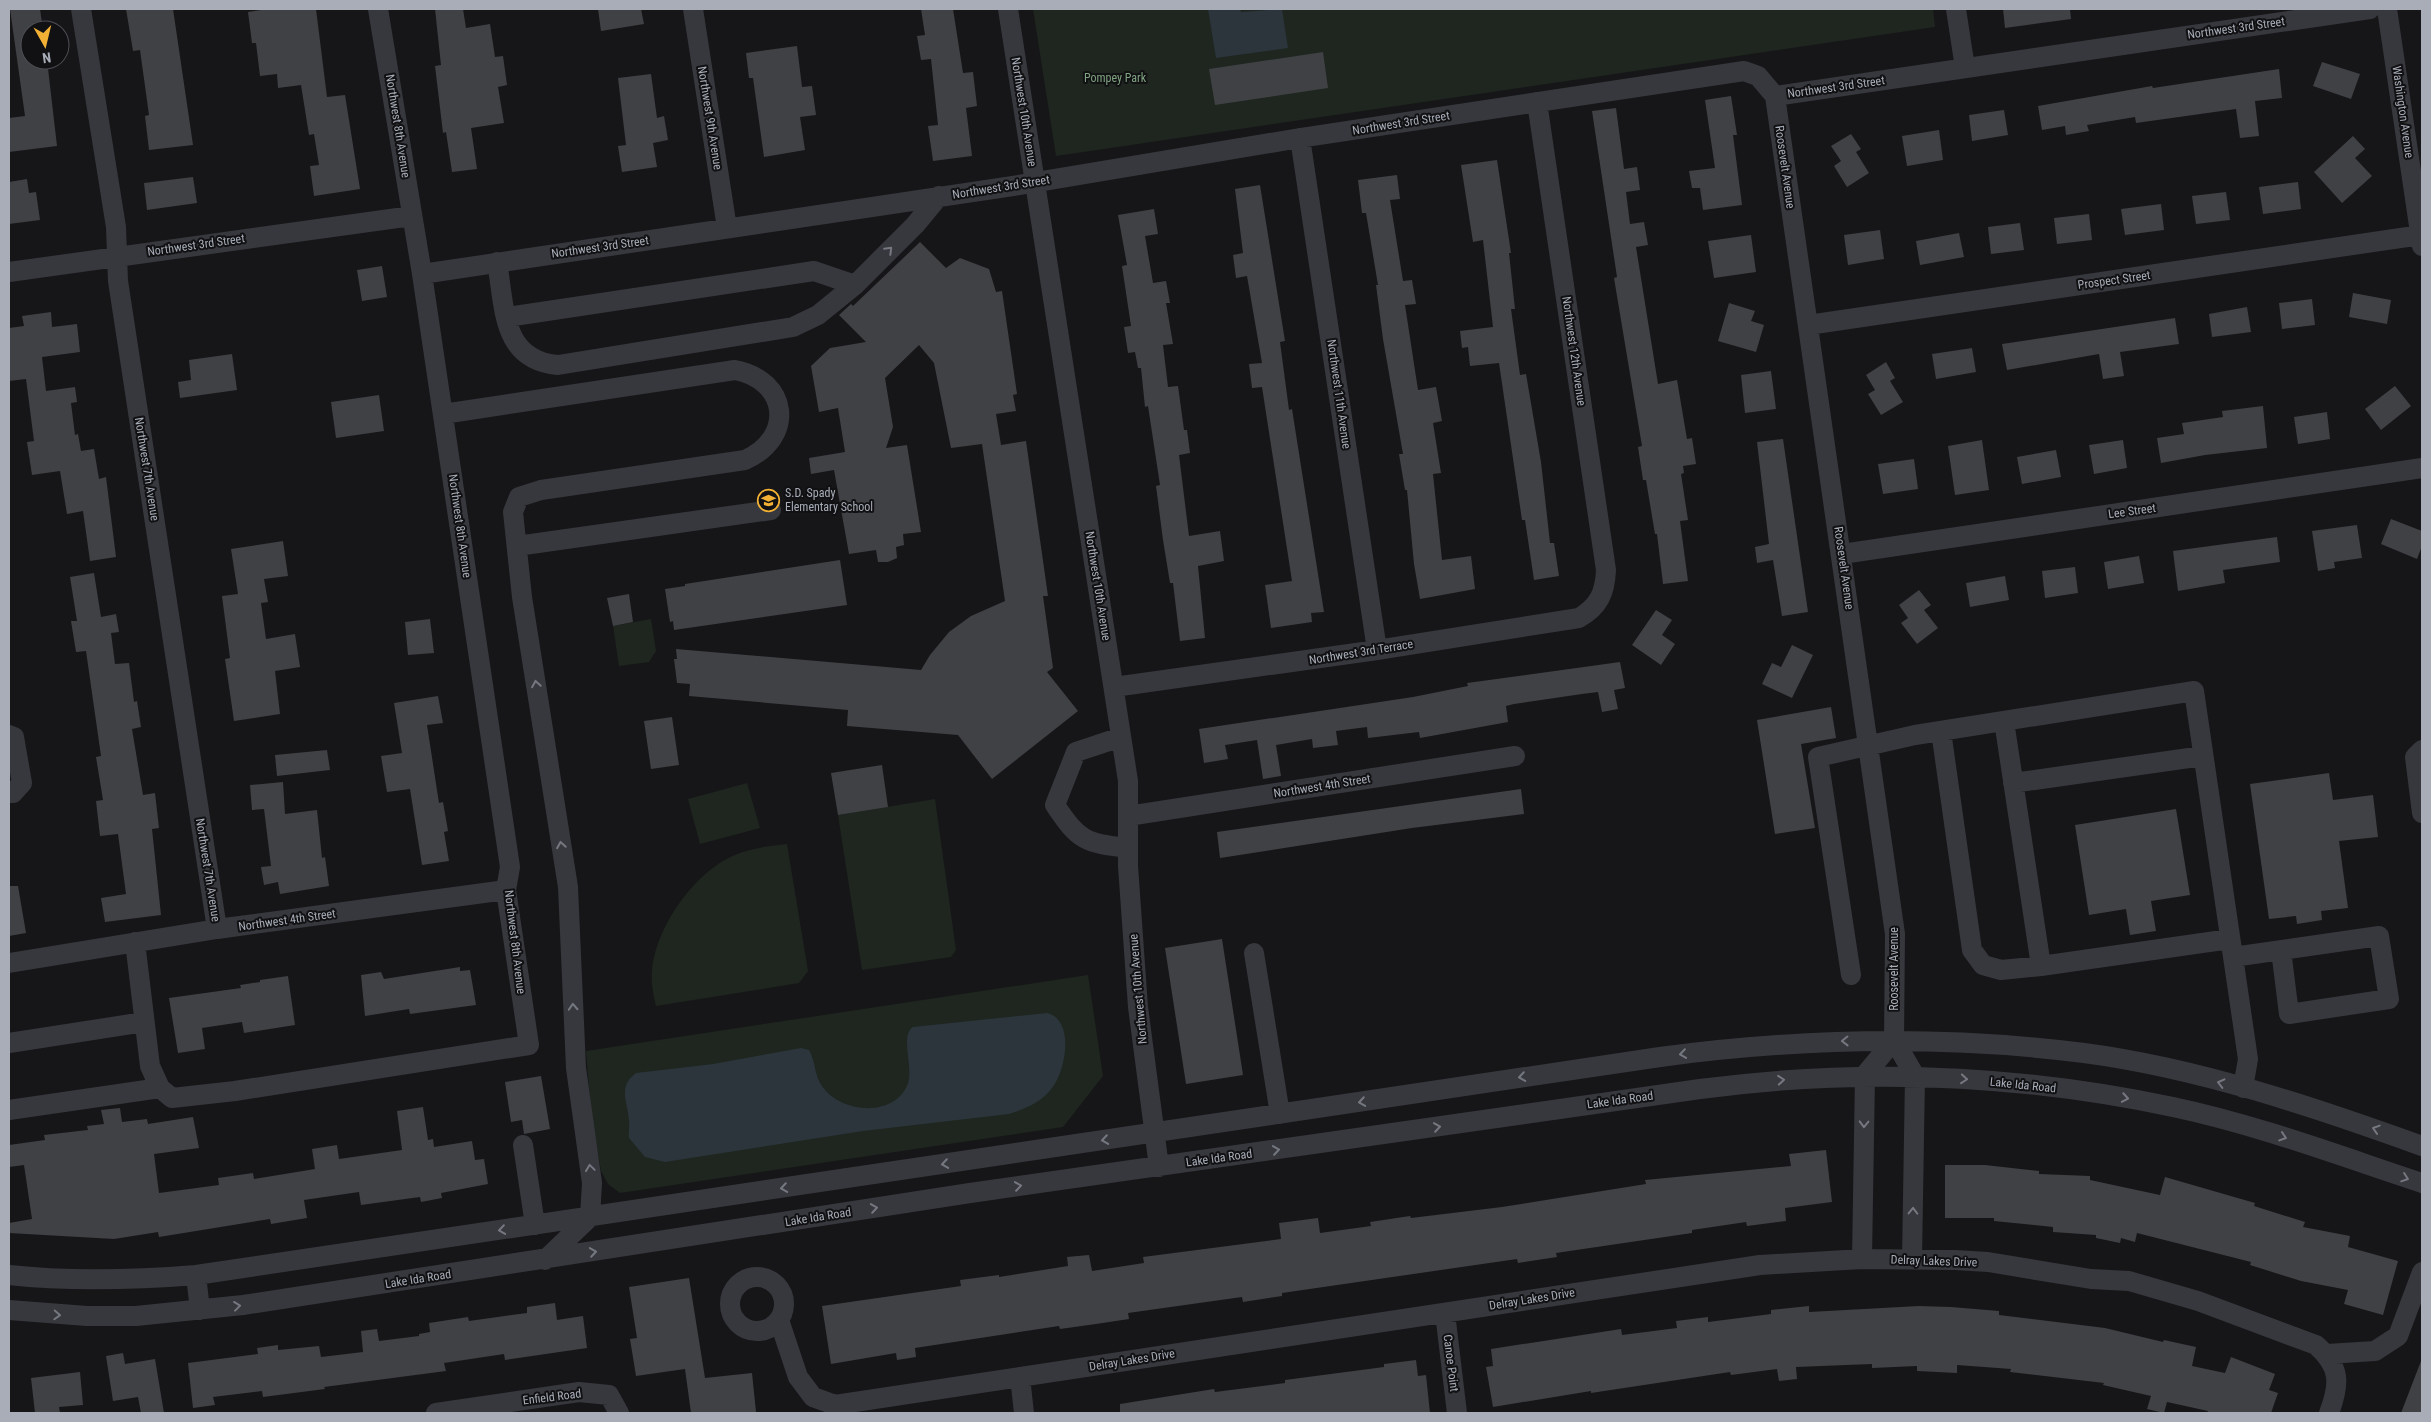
<svg xmlns="http://www.w3.org/2000/svg" width="2431" height="1422" font-family="'Roboto Condensed',sans-serif">
	<style>
		.green { fill: #1e261f }
		.water { fill: #2c353c }
		.building { fill: #404145 }
		.lines { fill: none; stroke-linecap: round; stroke-linejoin: round }
		.minor { stroke: #37383d; stroke-width: 20 }
		.oneway { stroke: #757881 }
		.labels { text-anchor: middle; dominant-baseline: central; stroke-width: 4; stroke-linejoin: round; paint-order: stroke }
		.street-label { font-size: 12px; fill: #a8adb8; stroke: #111113 }
		.park-label { font-size: 12px; fill: #7fa381; stroke: #111113 }
		.poi-label { font-size: 12px; fill: #a8adb8; stroke: #111113; text-anchor: start }
	</style>
	<rect width="100%" height="100%" fill="#161618"/>
	<path class="green" d="M1033 9H1933L1935 27 1056 156Z
		M651 619 656 651 649 662 619 666 613 626Z
		M747 783 760 828 700 844 688 799Z
		M935 799 956 950 951 957 862 970 838 815Z
		M787 844 808 971 799 983 656 1006C653 994 651 983 652 972 655 928 694 872 735 855 752 848 769 846 787 844Z
		M1088 975 1103 1076 1063 1127 620 1193 608 1184 601 1171 591 1112 586 1051Z"/>
	<path class="water" d="M1208 9H1240L1241 12 1282 9 1288 48 1216 58Z
		M1047 1013C1075 1020 1066 1070 1052 1088 1042 1102 1025 1109 1009 1114L863 1131 665 1162 645 1157 629 1138C628 1132 630 1127 629 1121 628 1102 617 1087 636 1073L713 1064 801 1048 809 1050C816 1062 814 1075 822 1086 840 1113 892 1118 907 1086 915 1069 899 1036 913 1027Z"/>
	<path class="building" d="M10 9H40L43 30H30V60H47L57 146 9 152V118L25 116Z
		M126 9H173L193 145 149 150 145 116 149 115 140 50 133 51Z
		M268 9H316L327 97 345 95 360 189 314 196 310 166 319 165 314 134 309 135 301 85 278 88 277 74 260 76 256 43H252L248 12Z
		M435 9H463L466 28 490 24 495 57 503 56 507 85 498 87 504 123 471 128 477 169 452 172 446 132 443 133 435 66 441 65Z
		M598 9H641L644 24 601 31Z
		M921 9H953L963 73 973 72 977 106 966 108 972 156 933 161 928 126 938 125 931 59 921 60 917 36 925 35Z
		M2003 9H2070L2071 19 2005 28Z
		M797 46 802 87 812 86 816 115 800 117 805 150 764 157 753 78H749L746 53Z
		M1323 52 1328 88 1215 105 1209 69Z
		M2322 62 2360 74 2351 99 2313 86Z
		M2279 69 2282 98 2255 101 2259 136 2240 138 2236 109 2136 123 2135 117 2087 125 2089 131 2066 135 2065 126 2042 130 2038 106 2152 86 2153 88Z
		M651 74 657 118 664 116 668 140 653 143 657 167 622 172 618 146 626 145 618 78Z
		M1731 96 1737 135H1733L1742 205 1703 210 1700 188H1692L1689 171 1715 168 1705 100Z
		M1616 108 1624 169 1637 167 1640 190 1626 192 1630 224 1644 222 1648 245 1636 247 1658 384 1677 380 1687 439 1692 438 1696 464 1683 466 1684 473 1681 474 1688 520 1680 521 1688 581 1663 584 1657 534H1655L1646 480H1643L1638 447 1642 446 1614 278 1617 277 1592 111Z
		M2004 110 2008 135 1972 141 1969 115Z
		M1939 130 1943 160 1907 166 1902 136Z
		M1851 134 1861 149 1856 152 1869 173 1847 187 1834 166 1841 161 1831 146Z
		M2353 136 2365 149 2355 158 2372 176 2342 203 2314 172Z
		M1497 160 1511 253H1509L1515 309H1511L1520 375 1526 374 1541 462 1550 543H1554L1559 576 1534 580 1525 520H1522L1499 363 1470 366 1468 347 1462 348 1460 331 1493 327 1483 240 1473 242 1461 165Z
		M1397 175 1400 199 1390 200 1403 281 1412 280 1416 304 1405 305 1418 390 1436 387 1442 421 1433 423 1441 473 1433 474 1442 560 1471 556 1475 589 1420 599 1414 564 1407 490H1405L1399 454H1403L1383 339 1376 285H1378L1366 213H1362L1358 180Z
		M193 177 197 203 147 210 144 183Z
		M27 179 29 193 36 192 40 220 9 224V182Z
		M2298 182 2301 209 2263 214 2259 187Z
		M1260 185 1285 341 1280 342 1289 410 1292 409 1324 612 1311 613 1312 622 1271 628 1265 585 1292 581 1262 387 1252 388 1249 364 1262 363 1247 276 1236 278 1233 255 1243 253 1235 189Z
		M2226 192 2230 220 2196 224 2192 196Z
		M2161 204 2164 230 2125 235 2121 209Z
		M1154 209 1158 234 1145 236 1153 283 1166 281 1170 303H1166L1173 344 1163 345 1168 387 1178 386 1184 430H1187L1190 453 1179 455 1189 536 1220 531 1224 561 1198 566 1205 638 1180 641 1173 583H1170L1163 540 1156 486 1160 485 1148 406 1145 407 1141 368H1138L1135 352 1128 353 1124 327 1131 326 1122 266 1127 265 1118 215Z
		M2089 214 2092 240 2057 244 2054 218Z
		M2020 223 2024 250 1991 254 1988 227Z
		M1880 230 1884 259 1848 265 1844 235Z
		M1959 233 1964 257 1920 265 1916 241Z
		M1751 235 1756 272 1714 278 1708 241Z
		M920 242 946 268 960 258 989 269 996 292 1002 291 1017 394 1013 395 1016 411 996 414 1001 445 1026 441 1048 596H1043L1053 668 1047 672 1078 711 992 779 958 735 847 726 848 710 689 696 690 684 677 683 674 659H677L676 649 921 670 930 655 949 632 971 616 1005 601 982 444 951 448 934 363 919 345 885 378 893 427 886 448 907 445 921 532 903 534 904 545 896 547 897 558 888 562H878L876 550 849 554 834 470 811 474 809 458 845 452 838 408 819 412 811 366 830 348 866 342 839 315 851 304 853 306Z
		M382 266 387 297 362 301 357 270Z
		M2353 293 2391 300 2387 324 2349 317Z
		M2312 299 2315 325 2282 329 2279 303Z
		M1729 303 1755 311 1751 321 1764 325 1756 352 1718 341Z
		M2247 307 2251 332 2212 337 2209 314Z
		M51 312 52 327 77 324 80 352 42 357 46 391 75 387 77 402 71 403 75 435 78 434 81 451 94 449 99 479 106 477 116 557 90 561 83 511 67 514 60 471 32 475 27 442 34 441 26 379 9 381V328L24 326 22 316Z
		M2175 318 2179 344 2120 352 2124 376 2103 379 2099 354 2007 370 2002 344Z
		M1972 348 1976 372 1936 379 1932 354Z
		M232 354 237 390 180 398 178 382 191 380 189 360Z
		M1886 362 1895 378 1890 381 1903 402 1881 415 1868 394 1875 390 1866 375Z
		M1771 371 1776 409 1745 413 1741 375Z
		M2395 386 2411 406 2381 430 2365 409Z
		M379 395 384 431 336 438 331 402Z
		M2263 406 2267 448 2205 455 2161 463 2157 438 2184 434 2182 423 2223 417 2222 411Z
		M2327 412 2330 439 2298 444 2294 417Z
		M1783 439 1808 612 1782 616 1773 560 1757 563 1755 547 1769 544 1757 442Z
		M1982 440 1989 490 1955 495 1948 446Z
		M2123 440 2127 468 2094 474 2089 445Z
		M2056 450 2061 477 2022 484 2017 457Z
		M1914 459 1918 489 1883 494 1878 464Z
		M2391 519 2422 531V546L2417 559 2381 544Z
		M2357 525 2362 558 2334 562 2335 568 2318 571 2312 531Z
		M2277 537 2280 562 2223 570 2225 583 2178 591 2173 551Z
		M283 541 288 576 264 579 268 602 261 603 266 639 295 634 300 667 275 671 280 714 234 721 225 659 230 658 222 596 238 594 231 549Z
		M2139 556 2144 583 2108 589 2104 562Z
		M840 560 847 605 674 630 673 621 670 622 665 589 685 586V584Z
		M2075 567 2078 593 2045 598 2042 571Z
		M94 573 101 617 116 614 119 632 111 633 115 664 129 663 134 702 137 701 141 727 132 729 143 795 155 793 159 828 152 829 161 915 105 922 101 898 126 894 118 834 100 836 96 801 103 800 96 757 101 756 86 651 76 652 71 621H77L70 577Z
		M2005 576 2009 600 1970 607 1966 583Z
		M1919 590 1931 605 1924 610 1938 628 1917 644 1901 623 1908 618 1899 605Z
		M629 594 633 622 613 626 607 598Z
		M1656 610 1672 620 1662 635 1675 644 1661 665 1632 645Z
		M430 619 434 653 408 655 405 622Z
		M1792 645 1813 655 1792 698 1762 684 1772 663 1781 667Z
		M1620 662 1625 688 1614 690 1618 709 1602 712 1598 692 1582 694 1514 704 1506 706 1508 722 1420 738 1419 732 1368 738 1367 727 1336 731 1338 745 1313 748 1312 739 1276 745 1281 776 1263 779 1257 740 1225 745 1228 759 1204 763 1199 729 1413 697 1468 686 1467 683Z
		M438 696 443 723 427 725 439 803 443 802 448 831 444 832 449 861 422 865 410 789 387 792 381 756 402 753 394 703Z
		M1831 707 1836 738 1801 744 1815 828 1775 834 1757 720Z
		M672 717 679 765 651 769 644 721Z
		M327 750 330 770 277 776 275 755Z
		M882 765 888 807 838 815 831 773Z
		M2329 773 2333 800 2373 795 2378 837 2339 841 2348 908 2321 911 2322 920 2297 924 2296 916 2269 919 2250 784Z
		M283 782 285 814 317 810 322 858 325 857 329 886 280 894 278 882 264 885 261 867 271 866 264 809 252 810 250 785Z
		M1521 789 1524 814 1412 828 1220 858 1217 832Z
		M2176 809 2190 895 2151 901 2156 931 2130 935 2126 909 2089 915 2075 825Z
		M9 886H18L26 933 9 936Z
		M1222 939 1243 1075 1186 1084 1165 948Z
		M460 967V971L470 970 476 1005 410 1014 409 1009 365 1016 361 975 381 972 384 979Z
		M288 976 295 1025 244 1033 242 1022 202 1028 205 1049 178 1053 169 998 241 988 240 985 260 982V980Z
		M541 1076 550 1129 524 1134 522 1120 511 1122 505 1082Z
		M423 1107 428 1140 433 1139 434 1147 472 1141 475 1160 484 1159 488 1184 441 1193 442 1198 421 1202 420 1197 361 1205 359 1192 304 1200 307 1218 271 1224 270 1219 159 1237 158 1232 114 1239 9 1233V1223L32 1219 24 1165 9 1167V1145L45 1140 44 1135 88 1130 87 1126 104 1124 101 1110 120 1108 122 1122 147 1119 148 1124 193 1117 199 1148 154 1154 159 1193 219 1185 218 1178 253 1173 254 1179 315 1169 312 1149 337 1145 339 1159 402 1150 397 1111Z
		M1826 1150 1832 1202 1785 1208 1786 1221 1747 1226 1746 1222 1692 1230V1233L1556 1253 1557 1257 1518 1263 1517 1259 1282 1293V1296L1243 1302 1242 1297 1128 1313 1129 1319 1096 1324 1060 1329 1059 1326 915 1348 916 1357 897 1360 896 1353 831 1364 822 1306 961 1286 960 1280 999 1275V1277L1068 1266 1067 1257 1089 1255 1092 1271 1144 1263 1143 1257 1281 1239 1279 1223 1318 1218 1320 1233 1371 1226 1370 1222 1410 1216 1411 1218 1502 1207 1646 1184 1645 1180 1791 1166 1789 1154Z
		M1945 1165H1985L2039 1171V1174L2090 1176V1180L2160 1195 2165 1177 2255 1203 2254 1206 2305 1222 2303 1227 2350 1236 2348 1247 2398 1261 2383 1315 2344 1304 2348 1290 2301 1281 2250 1265 2251 1262 2137 1233 2135 1242 2121 1238 2120 1243 2096 1238V1235L2053 1232V1227L1994 1221V1218H1945Z
		M689 1278 705 1378 752 1373 756 1412 691 1413 685 1369 636 1376 630 1339 637 1338 629 1287Z
		M555 1303 557 1320 583 1316 587 1348 505 1360 504 1354 444 1363 446 1371 324 1387 325 1389 263 1397 262 1391 213 1397 215 1405 193 1408 188 1363 258 1354 257 1348 278 1345V1350L319 1346 321 1357 363 1352 361 1331 377 1329 379 1341 419 1336V1334L430 1332 429 1323 468 1317 469 1321 527 1313V1307Z
		M1809 1306V1312L1919 1306 1951 1307 1999 1311V1315L2105 1328 2163 1342 2164 1340 2196 1347 2192 1366 2225 1373 2231 1357 2275 1374 2269 1390 2278 1393 2271 1413H2207L2208 1411 2167 1402 2164 1413 2147 1409 2151 1396 2103 1385 2104 1383 2010 1372 2011 1369 1957 1365V1373L1917 1371V1366L1872 1368V1364L1796 1367 1797 1379 1779 1381 1777 1369 1731 1375 1730 1372 1591 1393V1391L1493 1407 1486 1367 1493 1366 1491 1349 1621 1329 1622 1335 1677 1328 1676 1321 1708 1317V1322L1771 1314V1310Z
		M123 1353 125 1364 155 1359 164 1413H141L138 1397 113 1401 106 1356Z
		M1416 1360 1418 1376 1426 1375 1430 1413H1120V1404L1214 1389 1215 1392 1285 1383V1380L1384 1367V1364Z
		M2421 1361 2422 1413H2401Z
		M80 1372 83 1405 59 1407 60 1413H35L31 1378Z"/>
	<g class="lines">
		<path class="minor" d="M81 9 116 227 118 281 217 929
			M693 9 727 228
			M1008 9 1128 781V866L1138 1007 1159 1167
			M1956 9 1965 68
			M2387 9 2422 246
			M1775 96 1895 934 1894 1040 1915 1076 1912 1259
			M1775 96 2370 9
			M1300 138 1377 650
			M497 262C505 307 501 360 558 365L793 327 818 315 855 285 915 225 939 196
			M9 272 412 216
			M422 274 1013 186 1300 138 1744 71 1758 76 1775 96
			M507 317 814 271 855 285
			M1808 325 2421 235
			M443 414 735 370C788 380 796 437 745 460L541 490 519 497 513 512 522 597 568 887 576 1068 592 1183 590 1217 545 1260
			M517 546 771 510
			M1842 554 2422 468
			M1114 687 1377 650 1579 618C1599 606 1605 593 1606 570L1537 102
			M2004 721 2041 966
			M1941 731 1972 950 1983 965 2001 970 2041 966 2230 939
			M9 735 14 737 22 783 13 793H9
			M1121 737 1076 752 1055 805C1079 841 1085 843 1128 848
			M2422 750 2415 757 2422 813
			M2013 783 2203 756
			M1128 816 1515 756
			M135 942 150 1066 160 1088 172 1098 235 1091 529 1045 506 890 510 867 422 274 378 9
			M1254 953 1280 1114
			M2233 957 2379 936 2389 999 2289 1014 2281 950
			M9 963 217 929 506 890
			M1851 975 1818 757 1915 735 2194 691 2248 1059 2243 1088
			M9 1043 144 1022
			M9 1110 160 1088
			M523 1145 535 1225
			M1862 1259 1865 1075 1894 1040
			M9 1275C72 1282 133 1280 196 1275L1660 1057C1801 1038 1942 1035 2084 1053 2198 1068 2314 1107 2422 1146
			M196 1275 200 1310
			M730 1304a27 27 0 1 1 54 0a27 27 0 1 1-54 0Z
			M9 1310 87 1316H136L243 1305 970 1193 1700 1089C1858 1068 2017 1074 2173 1107 2258 1125 2340 1156 2422 1183
			M1445 1313 1457 1413
			M779 1320 798 1377 813 1397 835 1405 1760 1265 1862 1259 1955 1260 1988 1262 2091 1279 2129 1281 2198 1301 2316 1345C2341 1367 2340 1384 2329 1413
			M2327 1354 2375 1351 2398 1336 2422 1272
			M1020 1377 1024 1413
			M436 1413 579 1392 609 1395 619 1413"/>
	</g>
	<defs><path id="oneway-chevron" d="M-2-3.5L2.5 0L-2 3.5" fill="none" stroke-width="1.6" stroke-linecap="round" stroke-linejoin="round" transform="scale(1.25)"/></defs>
	<g class="oneway">
		<use href="#oneway-chevron" transform="translate(889 250) rotate(-45)"/>
		<use href="#oneway-chevron" transform="translate(536 684) rotate(-99)"/>
		<use href="#oneway-chevron" transform="translate(561 845) rotate(-99)"/>
		<use href="#oneway-chevron" transform="translate(573 1007) rotate(-93)"/>
		<use href="#oneway-chevron" transform="translate(1845 1041) rotate(179)"/>
		<use href="#oneway-chevron" transform="translate(1683 1054) rotate(172)"/>
		<use href="#oneway-chevron" transform="translate(1522 1077) rotate(171)"/>
		<use href="#oneway-chevron" transform="translate(1964 1079) rotate(5)"/>
		<use href="#oneway-chevron" transform="translate(1781 1080) rotate(-5)"/>
		<use href="#oneway-chevron" transform="translate(2221 1083) rotate(-166)"/>
		<use href="#oneway-chevron" transform="translate(2125 1098) rotate(10)"/>
		<use href="#oneway-chevron" transform="translate(1362 1102) rotate(171)"/>
		<use href="#oneway-chevron" transform="translate(1864 1124) rotate(91)"/>
		<use href="#oneway-chevron" transform="translate(1437 1127) rotate(-8)"/>
		<use href="#oneway-chevron" transform="translate(2376 1129) rotate(-162)"/>
		<use href="#oneway-chevron" transform="translate(2283 1137) rotate(18)"/>
		<use href="#oneway-chevron" transform="translate(1105 1140) rotate(171)"/>
		<use href="#oneway-chevron" transform="translate(1276 1150) rotate(-8)"/>
		<use href="#oneway-chevron" transform="translate(945 1164) rotate(171)"/>
		<use href="#oneway-chevron" transform="translate(590 1168) rotate(-98)"/>
		<use href="#oneway-chevron" transform="translate(2405 1178) rotate(19)"/>
		<use href="#oneway-chevron" transform="translate(1018 1186) rotate(-8)"/>
		<use href="#oneway-chevron" transform="translate(784 1188) rotate(171)"/>
		<use href="#oneway-chevron" transform="translate(874 1208) rotate(-9)"/>
		<use href="#oneway-chevron" transform="translate(1913 1211) rotate(-89)"/>
		<use href="#oneway-chevron" transform="translate(502 1230) rotate(172)"/>
		<use href="#oneway-chevron" transform="translate(593 1252) rotate(-9)"/>
		<use href="#oneway-chevron" transform="translate(237 1306) rotate(-7)"/>
		<use href="#oneway-chevron" transform="translate(57 1315) rotate(3)"/>
	</g>
	<defs>
		<symbol id="school-ring" viewBox="-11 -11 22 22"><circle r="9.5" fill="#111113" stroke="#f2b134" stroke-width="1.5"/><path d="M0-5L7-2L0 1L-7-2ZM-4 1L0 2.5L4 1V4Q0 6-4 4Z" fill="#f2b134"/></symbol>
	</defs>
	<g fill-rule="evenodd">
		<use href="#school-ring" x="756" y="488" width="25" height="25"/>
	</g>
	<g class="labels">
		<g class="street-label">
			<text transform="translate(2236 28) rotate(-8)">Northwest 3rd Street</text>
			<text transform="translate(1836 87) rotate(-8)">Northwest 3rd Street</text>
			<text transform="translate(1024 112) rotate(81)">Northwest 10th Avenue</text>
			<text transform="translate(2403 112) rotate(82)">Washington Avenue</text>
			<text transform="translate(710 118) rotate(81)">Northwest 9th Avenue</text>
			<text transform="translate(1401 123) rotate(-9)">Northwest 3rd Street</text>
			<text transform="translate(398 126) rotate(81)">Northwest 8th Avenue</text>
			<text transform="translate(1785 167) rotate(82)">Roosevelt Avenue</text>
			<text transform="translate(1001 187) rotate(-9)">Northwest 3rd Street</text>
			<text transform="translate(196 245) rotate(-8)">Northwest 3rd Street</text>
			<text transform="translate(600 247) rotate(-8)">Northwest 3rd Street</text>
			<text transform="translate(2114 280) rotate(-8)">Prospect Street</text>
			<text transform="translate(1574 351) rotate(82)">Northwest 12th Avenue</text>
			<text transform="translate(1339 394) rotate(82)">Northwest 11th Avenue</text>
			<text transform="translate(147 469) rotate(81)">Northwest 7th Avenue</text>
			<text transform="translate(2132 511) rotate(-8)">Lee Street</text>
			<text transform="translate(460 526) rotate(82)">Northwest 8th Avenue</text>
			<text transform="translate(1844 568) rotate(82)">Roosevelt Avenue</text>
			<text transform="translate(1098 586) rotate(81)">Northwest 10th Avenue</text>
			<text transform="translate(1361 652) rotate(-9)">Northwest 3rd Terrace</text>
			<text transform="translate(1322 786) rotate(-9)">Northwest 4th Street</text>
			<text transform="translate(208 870) rotate(81)">Northwest 7th Avenue</text>
			<text transform="translate(287 920) rotate(-8)">Northwest 4th Street</text>
			<text transform="translate(515 942) rotate(83)">Northwest 8th Avenue</text>
			<text transform="translate(1894 969) rotate(-90)">Roosevelt Avenue</text>
			<text transform="translate(1138 989) rotate(-95)">Northwest 10th Avenue</text>
			<text transform="translate(2023 1085) rotate(6)">Lake Ida Road</text>
			<text transform="translate(1620 1100) rotate(-8)">Lake Ida Road</text>
			<text transform="translate(1219 1158) rotate(-8)">Lake Ida Road</text>
			<text transform="translate(818 1217) rotate(-9)">Lake Ida Road</text>
			<text transform="translate(1934 1261) rotate(2)">Delray Lakes Drive</text>
			<text transform="translate(418 1279) rotate(-9)">Lake Ida Road</text>
			<text transform="translate(1532 1299) rotate(-9)">Delray Lakes Drive</text>
			<text transform="translate(1132 1360) rotate(-9)">Delray Lakes Drive</text>
			<text transform="translate(1451 1363) rotate(83)">Canoe Point</text>
			<text transform="translate(552 1397) rotate(-7)">Enfield Road</text>
		</g>
		<g class="park-label">
			<text x="1115" y="78">Pompey Park</text>
		</g>
		<g class="poi-label">
			<text x="785" y="493">S.D. Spady<tspan x="785" dy="14">Elementary School</tspan></text>
		</g>
	</g>
	<rect width="2431" height="1422" fill="none" stroke="#a8adb8" stroke-width="20"/>
	<g transform="translate(45 45) rotate(172)"><circle r="24" fill="#111113" stroke="#4d4f55"/>
	<path d="M0-4L9 19L0 12L-9 19Z" fill="#f2b134"/>
	<text y="-8" font-size="14" font-weight="bold" text-anchor="middle" fill="#a8adb8">N</text>
	</g>
</svg>
